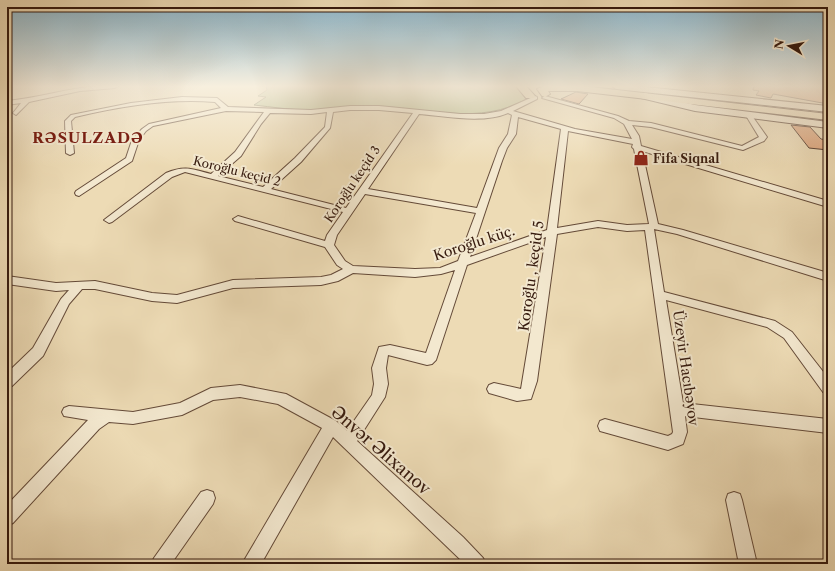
<svg xmlns="http://www.w3.org/2000/svg" width="835" height="571" font-family="'Libre Caslon Text',serif">
	<style>
		.green { fill: #b6c18f; stroke: #766e4e }
		.building { fill: #dea075; stroke: #361a0e }
		.lines { fill: none; stroke-linecap: round; stroke-linejoin: round }
		.street-casing { stroke: #644a38; stroke-width: 2 }
		.secondary-casing { stroke: #361a0e; stroke-width: 2 }
		.primary-casing { stroke: #361a0e; stroke-width: 2 }
		.street { fill: #f3e8cf; fill-rule: evenodd }
		.secondary { fill: #f3e8cf; fill-rule: evenodd }
		.primary { fill: #eddbb5; fill-rule: evenodd }
		.labels { text-anchor: middle; dominant-baseline: central; stroke-width: 4; stroke-linejoin: round; paint-order: stroke }
		.far-poi-label { font-size: 12px; font-weight: bold; fill: #361a0e; stroke: #f3e8cf; text-anchor: start }
		.far-street-label { font-size: 12px; fill: #361a0e; stroke: #f3e8cf }
		.street-label { font-size: 14px; fill: #361a0e; stroke: #f3e8cf }
		.far-district-label { font-size: 15px; font-weight: bold; letter-spacing: 1px; fill: #7a1f14; stroke: #f3e8cf }
		.near-street-label { font-size: 17px; fill: #361a0e; stroke: #f3e8cf }
	</style>
	<rect width="100%" height="100%" fill="#eddbb5"/>
	<filter id="stains"><feTurbulence type="fractalNoise" baseFrequency=".005" numOctaves="4"/><feColorMatrix values="0 0 0 0 .2 0 0 0 0 .09 0 0 0 0 .02 0 0 0 .5 -.17"/></filter>
	<radialGradient id="worn" r=".72"><stop offset=".6" stop-color="#630" stop-opacity="0"/><stop offset="1" stop-color="#630" stop-opacity=".3"/></radialGradient>
	<path class="green" d="M260 86H516L527 95 528 98C481 127 423 107 373 106 351 106 330 110 309 110 291 110 272 107 254 105L266 97 258 96 267 90 266 86Z"/>
	<path class="building" d="M754 86H820L828 87V104L773 94 771 98 756 95 759 91 753 90Z
		M576 92 588 94 579 104 561 99Z
		M791 125 810 127 821 139 828 140V150L809 148Z"/>
	<g class="lines">
		<defs>
			<path id="street" d="M99 86H118L115 88 80 91 29 102 16 115 13 113 21 103 7 105V101C38 98 68 88 99 86Z
				M535 96 537 97V99L513 111 575 129 632 139 624 124 614 118 542 98 545 96 618 116 629 121 651 123 742 146 759 137 745 114 750 113 767 137 764 141 743 150 651 127 632 125 639 136 641 146 828 201V207L642 151 658 224 683 230 828 273V281L677 234 654 229 664 292 775 321 792 332 828 378V394L823 392 784 338 767 327 666 300 683 403 828 419V433L685 416 687 432 683 444 668 450 600 431 598 426 600 421 605 419 668 436 672 434 673 432 645 230 627 231 598 227 557 234 537 381 531 399 517 401 489 393 487 389 489 385 494 383 521 389 546 237 467 265 436 360 432 364 427 365 388 355 386 368 388 384 385 397 357 441 463 537 483 558 486 564H465L333 437 261 564H242L322 428 278 404 240 397 213 400 182 415 133 424 109 422 99 429 13 523 7 526V505L88 420 64 416 62 412 64 408 69 406 133 412 180 403 211 388 240 385 286 394 336 421 347 431 372 395 374 384 372 368 379 347 390 345 426 353 455 270 441 274 415 277 353 273 338 281 321 285 233 288 177 303 152 301 95 289H82L69 304 43 356 12 386 7 388V373L33 348 61 299 69 290 56 291 7 284V276L56 283 95 281 152 293 177 295 233 280 321 277 331 275 343 269 337 265 325 247 235 221 233 219 238 216 325 241 327 235 343 212 185 172 172 177 112 222 109 223 104 220 166 173C185 165 192 169 211 174L235 152 264 112 226 111 153 126 146 131 139 140 132 161 79 196 76 195 75 193 76 191 126 158 132 140 142 129 149 124 221 108 215 102C169 98 121 106 75 117L71 121 74 153 70 155 66 153 65 121 71 115 131 103 182 97 217 98 228 107 311 110 350 106H379L460 114H484L501 111ZM350 110H379L413 113 346 208 271 189 301 162 330 128 333 112ZM327 112 325 127 295 158 263 187 218 176 241 156 261 124 270 113 311 114ZM508 113 512 115 508 134 499 148 477 208 368 189 419 114C445 116 483 124 508 113ZM518 117 561 129 547 230 470 257 502 161 507 148 516 134ZM568 131 633 144 632 147 634 149 649 224 627 225 598 221 557 228ZM365 194 476 213 458 261 440 268 415 269 353 266 345 261 334 245 337 235Z
				M207 490 213 492 215 498 213 504 171 564H151L154 558 201 492Z
				M734 492 740 494 742 500 757 564H739L726 500 728 494Z"/>
			<path id="secondary" d="M612 86H636L828 106V112L616 89Z
				M644 93 695 105 828 122V128L695 111 641 98 640 96Z"/>
			<path id="primary" d="M516 86H526L535 96 534 98H526Z
				M544 86H582L828 114V120L577 91H548L550 94 545 97 542 96 537 89Z"/>
		</defs>
		<use href="#street" class="street-casing"/>
		<use href="#secondary" class="secondary-casing"/>
		<use href="#primary" class="primary-casing"/>
		<use href="#street" class="street"/>
		<use href="#secondary" class="secondary"/>
		<use href="#primary" class="primary"/>
	</g>
	<linearGradient id="sky" x2="0" y2="1"><stop stop-color="#89b7cf"/><stop offset="0.52" stop-color="#f7efde"/><stop offset="1" stop-color="#f7efde" stop-opacity="0"/></linearGradient>
	<rect width="835" height="166" fill="url(#sky)"/>
	<defs>
		<symbol id="shop-bare" viewBox="-9 -9 18 18"><path d="M-5-2.5h2.3a2.7 3.5 0 0 1 5.4 0H5L5.5 6h-11ZM-1.5-2.5h3a1.5 2.3 0 0 0-3 0Z" fill="#8f2418" stroke="#f3e8cf" stroke-width="2.5" paint-order="stroke"/></symbol>
	</defs>
	<g fill-rule="evenodd">
		<use href="#shop-bare" x="630" y="147" width="22" height="22"/>
	</g>
	<g class="labels">
		<g class="far-poi-label">
			<text x="653" y="158">Fifa Siqnal</text>
		</g>
		<g class="far-street-label">
			<text transform="translate(237 171) rotate(14)">Koroğlu keçid 2</text>
			<text transform="translate(352 184) rotate(-56)">Koroğlu keçid 3</text>
		</g>
		<g class="street-label">
			<text transform="translate(474 243) rotate(-18)">Koroğlu küç.</text>
			<text transform="translate(531 276) rotate(-82)">Koroğlu , keçid 5</text>
			<text transform="translate(686 368) rotate(82)">Üzeyir Hacıbəyov</text>
		</g>
		<g class="far-district-label">
			<text x="88" y="137">RƏSULZADƏ</text>
		</g>
		<g class="near-street-label">
			<text transform="translate(381 450) rotate(41)">Ənvər Əlixanov</text>
		</g>
	</g>
	<rect width="835" height="571" fill="none" stroke="#eddbb5" stroke-width="24"/>
	<rect x="8" y="8" width="819" height="555" fill="none" stroke="#361a0e" stroke-width="2"/>
	<rect x="12" y="12" width="811" height="547" fill="none" stroke="#361a0e"/>
	<g transform="translate(789 46) rotate(280)" stroke="#f3e8cf" stroke-width="3" paint-order="stroke">
	<path d="M0-3L7 15L0 10L-7 15Z" fill="#361a0e"/>
	<text y="-6" font-size="11" font-weight="bold" text-anchor="middle" fill="#361a0e">N</text>
	</g>
	<rect width="100%" height="100%" filter="url(#stains)"/>
	<rect width="100%" height="100%" fill="url(#worn)"/>
</svg>
